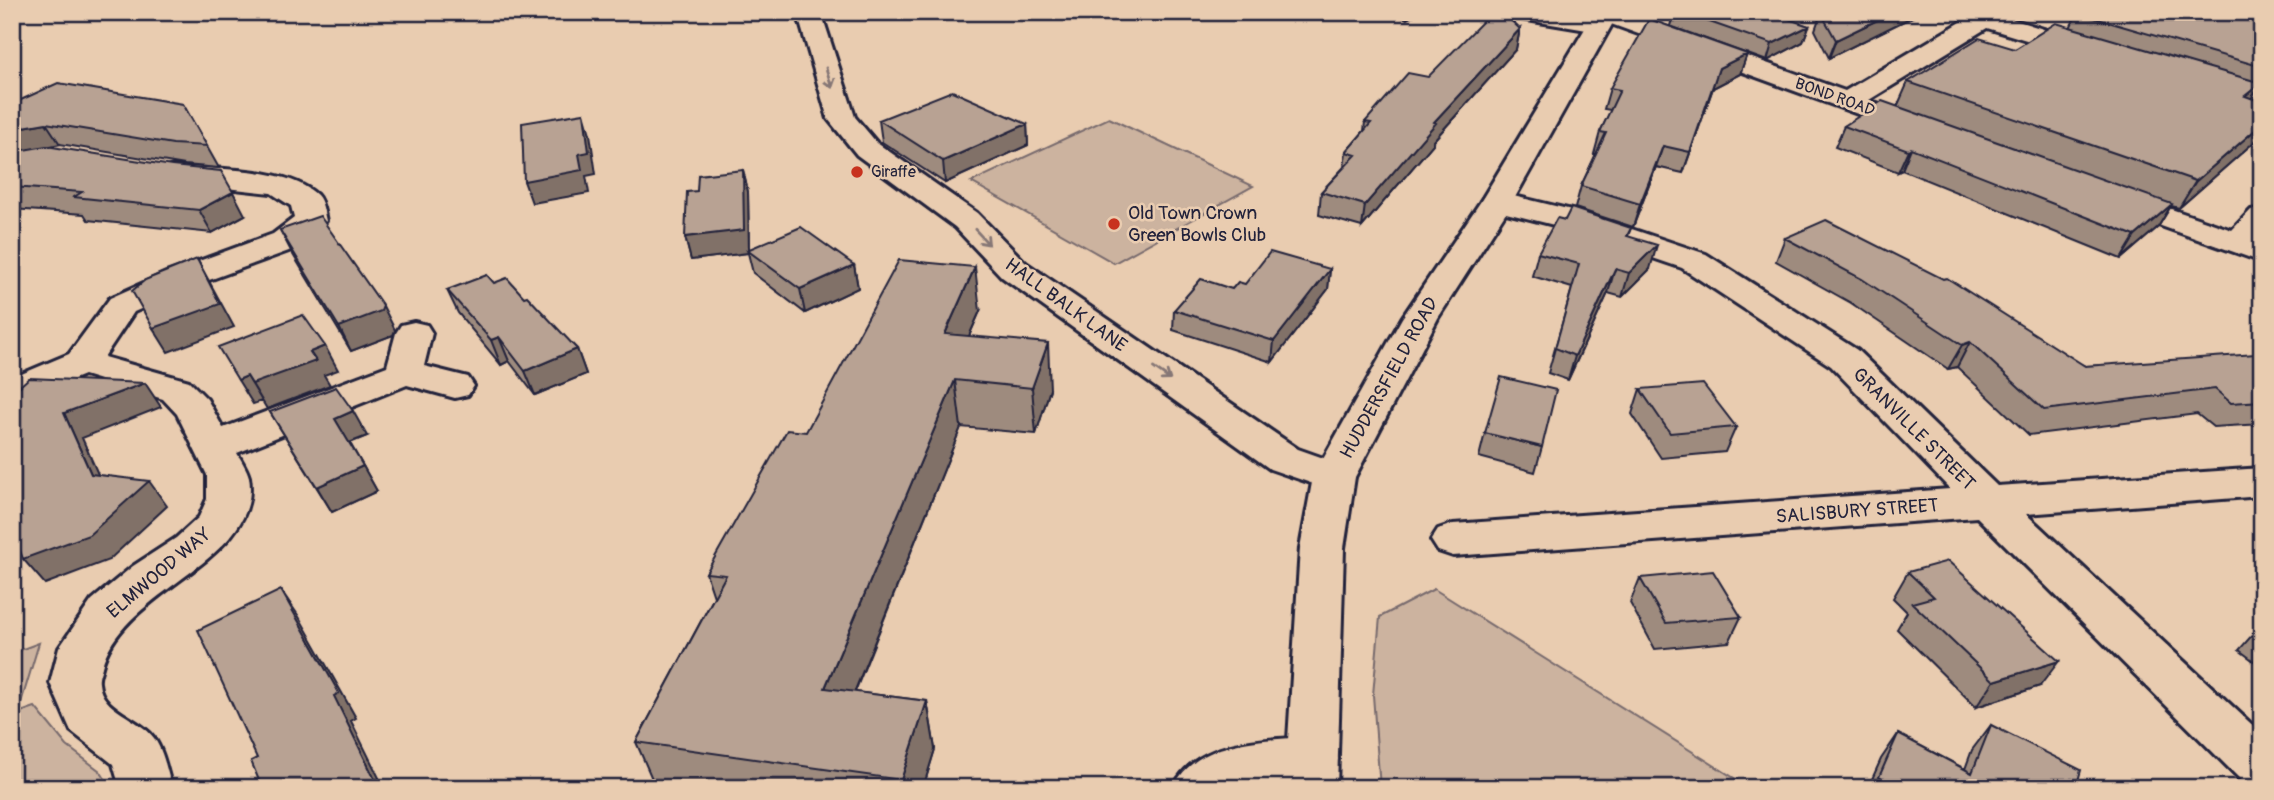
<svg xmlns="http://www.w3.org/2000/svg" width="2274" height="800" font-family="Pangolin,sans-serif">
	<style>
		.green { fill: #ccb39f; stroke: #776a6d; stroke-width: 2 }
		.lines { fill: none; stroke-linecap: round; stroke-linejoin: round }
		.minor-casing { stroke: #22223b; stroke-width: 6 }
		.trunk-casing { stroke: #22223b; stroke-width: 6 }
		.minor { fill: #e9ccb0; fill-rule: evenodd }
		.trunk { fill: #e9ccb0; fill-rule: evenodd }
		.wall { fill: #9e8b7e; stroke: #22223b; stroke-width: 2 }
		.shaded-wall { fill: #817167; stroke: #22223b; stroke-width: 2 }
		.building { fill: #b8a293; stroke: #22223b; stroke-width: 2 }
		.oneway { stroke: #867776 }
		.poi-dot { fill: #c8321e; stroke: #e9ccb0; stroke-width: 2.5 }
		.labels { text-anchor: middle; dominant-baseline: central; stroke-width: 5; stroke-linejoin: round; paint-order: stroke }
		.far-street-label { font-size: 16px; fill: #22223b; stroke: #e9ccb0 }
		.far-poi-label { font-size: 16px; fill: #22223b; stroke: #e9ccb0; text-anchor: start }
		.poi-label { font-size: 19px; fill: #22223b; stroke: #e9ccb0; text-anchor: start }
		.street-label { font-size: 19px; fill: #22223b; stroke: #e9ccb0 }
	</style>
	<rect width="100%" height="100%" fill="#e9ccb0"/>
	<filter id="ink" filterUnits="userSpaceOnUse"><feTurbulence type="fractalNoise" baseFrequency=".0143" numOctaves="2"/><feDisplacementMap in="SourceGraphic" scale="14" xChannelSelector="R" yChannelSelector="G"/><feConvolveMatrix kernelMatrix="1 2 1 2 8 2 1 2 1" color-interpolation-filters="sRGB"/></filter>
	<g filter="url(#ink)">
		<path class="green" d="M1109 118 1253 186 1114 263 971 182Z
			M1434 589 1750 788H1380L1373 695 1380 617Z
			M39 643 18 713 35 707 67 746 100 771 111 788H12V653Z"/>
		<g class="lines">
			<defs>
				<path id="minor" d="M797 12H821L855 117 877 143 977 213 1026 263 1298 449 1349 467 1355 477 1349 487 1334 491 1270 469 1002 277 955 227 857 155 828 119Z
					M1509 12H1566L1595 17 1594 12H1623L1845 91 1978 12H2008L2005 17 2095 45 2099 50 2095 55 2086 58 1987 28 1869 100 1928 121 1932 127 1928 133 1918 136 1611 24 1608 30 1599 32 1521 19 1512 17Z
					M174 166C215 170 286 166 317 195 323 201 324 213 326 221L297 248 190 287 134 312 104 357 189 381 207 399 223 428 387 366 396 333 401 325 414 322 427 325 432 333 424 366 468 377 474 386 468 395 455 398 407 385 237 453C241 460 247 469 249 477 263 561 121 589 102 667 101 671 98 678 99 683 101 711 140 718 154 738 164 752 167 772 172 788H120L113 764 71 731 50 683 59 648 92 600 133 566 176 538 199 517 207 499V475L177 414 163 399 84 375 12 404V378L69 354 110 298 166 273 273 234 294 218 291 206 271 193 163 181 159 175 163 169Z
					M2116 190 2232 230 2251 210 2262 208V236L2258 240 2262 241V262L2105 206 2100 199 2105 192Z
					M1497 192 1584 213 1706 254 1857 350 1997 486 2262 468V496L2026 514 2262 734V788L2244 783 1977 517 1453 556 1438 551 1431 540 1438 529 1453 524 1950 489 1831 366 1682 268 1562 227 1486 208 1481 201 1486 194Z
					M1312 737 1330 743 1338 759 1330 775C1285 791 1221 788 1173 788 1196 739 1265 740 1312 737Z"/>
				<path id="trunk" d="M1595 12H1619L1513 201 1438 318 1355 477 1344 548 1337 788H1285L1300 548 1313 477 1402 318 1481 201Z"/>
			</defs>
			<use href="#minor" class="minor-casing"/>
			<use href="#trunk" class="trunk-casing"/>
			<use href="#minor" class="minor"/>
			<use href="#trunk" class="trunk"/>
		</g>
		<path class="wall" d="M1387 12H1419L1407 19Z
			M1674 12H1768L1809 26 1803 42 1767 61 1670 26Z
			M1822 12H1922L1829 58 1815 30 1821 13Z
			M2262 12V92L2257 90 2251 98 2262 102V135L2179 208 2171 206 2158 227 2121 259 1902 170 1898 172 1835 147 1844 126 1897 107 1908 82 2015 49 2070 28 2077 13Z
			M1520 29 1516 49 1433 141V144L1362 227 1319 215 1321 192 1344 167 1346 152 1364 131 1365 122 1428 77Z
			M1747 54 1740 74 1713 88 1683 173 1656 167 1633 227 1575 208 1581 186 1596 154H1594L1600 132 1611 110 1604 109 1610 88Z
			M12 104H183L219 168 185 165 60 144 50 146 245 215 212 233 88 220 84 214 12 209Z
			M879 120 1027 124 1028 145 945 183 882 142Z
			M743 170 748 192 749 249 854 265 858 288 805 313 753 273 748 253 691 260 685 237 697 191Z
			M1565 220 1631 228 1628 236 1650 269 1622 297 1608 293 1568 380 1548 373 1572 288 1532 276 1538 253Z
			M280 230 395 330 393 335 351 351 292 253Z
			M1785 238 2085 366 2262 359V424L2213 427 2197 414 2029 435 1957 367 1948 369 1851 303 1776 261Z
			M1330 269 1328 289 1272 362 1173 330 1174 310 1245 284Z
			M494 283 524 297 577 349 586 374 535 395 509 361 501 365 458 313 447 290Z
			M980 311 969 336 1050 389 1036 434 961 427 855 692 927 701 935 749 923 788H656L636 742 714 597 706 573 806 432Z
			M1640 389 1736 427 1725 452 1661 458 1632 414Z
			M270 412 367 436 350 443 377 491 332 512Z
			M1485 433 1542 447 1535 472 1479 457Z
			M1908 572 2040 686 1976 707 1897 629 1907 612 1893 598Z
			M1640 578 1741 617 1729 642 1655 649 1630 603Z
			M2262 624V667L2239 650Z
			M1991 725 2076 788H1868L1881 759 1898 734 1965 769 1972 750Z"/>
		<path class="shaded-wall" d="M1408 12H1419L1407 19Z
			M1894 12H1922L1829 58 1836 40Z
			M1809 26 1803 42 1767 61 1772 44Z
			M1520 29 1516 49 1433 141V144L1362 227 1365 205 1434 122Z
			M1747 54 1740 74 1713 88 1683 173 1719 68Z
			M2261 83 2245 109V96Z
			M584 113 590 134 596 174 586 176 589 193 532 203 524 181 579 154Z
			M46 123 60 144 12 154V129Z
			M1027 124 1028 145 945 183 943 161Z
			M2262 124V135L2179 208 2196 181Z
			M1663 146 1656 167 1633 227 1640 204Z
			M1911 148 1902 170 1898 172 1908 150Z
			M743 170 748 192 749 253 747 250 748 253 691 260 685 237Z
			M233 192 245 215 212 233 199 210Z
			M2172 204 2158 227 2121 259 2135 236Z
			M1657 245 1650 269 1622 297 1629 273Z
			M197 259 234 327 168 352 153 328Z
			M854 265 858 288 805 313 800 289Z
			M975 267 980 311 950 379 945 334Z
			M1330 269 1328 289 1272 362 1274 341Z
			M1615 269 1608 293 1568 380 1575 356Z
			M383 306 395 330 393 335 351 351 339 327Z
			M499 337 509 361 501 365 491 340Z
			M1970 342 1957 367 1948 369 1962 345Z
			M1048 343 1050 389 1036 434 1032 388Z
			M325 346 338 370 324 375 330 385 267 409 252 384 310 352Z
			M577 349 586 374 535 395 525 371Z
			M247 376 262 401 253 404 238 380Z
			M955 380 961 427 837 735 825 688Z
			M145 383 161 407 82 438 109 499 91 474 64 413Z
			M353 411 367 436 349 443 335 419Z
			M363 466 377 491 332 512 317 487Z
			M149 481 167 506 109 560 45 584 23 559Z
			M281 590 298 615 356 718 351 721 384 788H379Z
			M2059 661 2040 686 1976 707 1994 681Z
			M927 701 935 749 923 788H902L901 780Z"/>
		<path class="building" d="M1492 12H1502L1520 29 1434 122 1436 123 1365 205 1321 192 1356 155 1346 152 1371 123 1365 122 1408 73 1428 77Z
			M1681 12H1768L1809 26 1772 44Z
			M1822 12H1894L1836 40 1821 13Z
			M2079 12H2262V67L2077 13Z
			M1649 19 1747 54 1719 68 1690 152 1663 146 1640 204 1581 186 1606 133 1600 132 1620 90 1610 88Z
			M2056 23 2261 83 2245 96 2262 102V124L2196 181 1908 82 1979 38 2015 49Z
			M58 83 183 104 207 146 173 144 46 123 12 129V104Z
			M952 91 1027 124 943 161 879 120Z
			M1882 101 2172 204 2135 236 1911 148 1908 150 1844 126Z
			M584 113 589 152 579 154 582 170 524 181 522 123Z
			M46 146 172 166 221 171 233 192 199 210 74 197 82 192 12 187V152Z
			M743 170 744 230 685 237 687 192 697 191 698 175Z
			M1571 208 1631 228 1627 236 1657 245 1629 273 1615 269 1575 356 1555 348 1579 264 1538 253 1557 218 1565 220Z
			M320 216 383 306 381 311 339 327 280 230Z
			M1826 220 1943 279 1947 278 2085 366 2256 354 2262 359V401L2231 403 2215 389 2044 410 1970 342 1962 345 1862 279 1785 238Z
			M801 227 854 265 800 289 747 250Z
			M1270 252 1330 269 1274 341 1174 310 1201 279 1232 289 1238 282 1245 284Z
			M197 259 220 304 153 328 132 291 145 280Z
			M899 260 975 267 945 334 1048 343 1032 388 955 380 825 688 927 701 901 780 636 742 726 575 706 573 787 430 806 432Z
			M487 275 494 283 507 278 524 297 527 296 577 349 525 371 499 337 491 340 447 290Z
			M303 315 325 346 310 352 316 361 252 384 247 376 238 380 218 347Z
			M1501 377 1556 390 1542 447 1485 433Z
			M29 378 145 383 64 413 91 474 149 481 89 535 23 559 12 528V393Z
			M1703 384 1736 427 1670 433 1640 389Z
			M336 387 353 411 335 419 363 466 317 487 270 412Z
			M1948 561 2059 661 1994 681 1912 603 1934 597 1908 572Z
			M1713 571 1741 617 1666 623 1640 578Z
			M281 590 339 693 334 696 379 788H262L251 761 257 758 198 630Z
			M1991 725 2081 770 2076 788H1898L1879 777 1898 734 1972 773Z"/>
		<defs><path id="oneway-shaft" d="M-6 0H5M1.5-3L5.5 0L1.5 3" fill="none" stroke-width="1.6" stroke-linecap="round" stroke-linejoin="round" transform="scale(1.75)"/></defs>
		<g class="oneway">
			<use href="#oneway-shaft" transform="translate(829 78) rotate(73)"/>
			<use href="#oneway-shaft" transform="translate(982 237) rotate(47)"/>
			<use href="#oneway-shaft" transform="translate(1162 374) rotate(35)"/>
		</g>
	</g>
	<g class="poi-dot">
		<circle cx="857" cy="172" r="7"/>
		<circle cx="1114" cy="224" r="7"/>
	</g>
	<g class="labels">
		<g class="far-street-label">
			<text transform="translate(1835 97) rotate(20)">BOND ROAD</text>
		</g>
		<g class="far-poi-label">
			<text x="871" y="172">Giraffe</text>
		</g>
		<g class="poi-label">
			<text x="1128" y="213">Old Town Crown<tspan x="1128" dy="22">Green Bowls Club</tspan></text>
		</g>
		<g class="street-label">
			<text transform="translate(1066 305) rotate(36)">HALL BALK LANE</text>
			<text transform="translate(1389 378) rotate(-61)">HUDDERSFIELD ROAD</text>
			<text transform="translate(1914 429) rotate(45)">GRANVILLE STREET</text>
			<text transform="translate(1857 511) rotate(-4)">SALISBURY STREET</text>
			<text transform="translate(159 573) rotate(-40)">ELMWOOD WAY</text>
		</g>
	</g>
	<rect width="2274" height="800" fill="none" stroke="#e9ccb0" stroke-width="42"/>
	<rect x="21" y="21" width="2232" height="758" fill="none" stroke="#22223b" stroke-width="2.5" filter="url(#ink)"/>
</svg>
